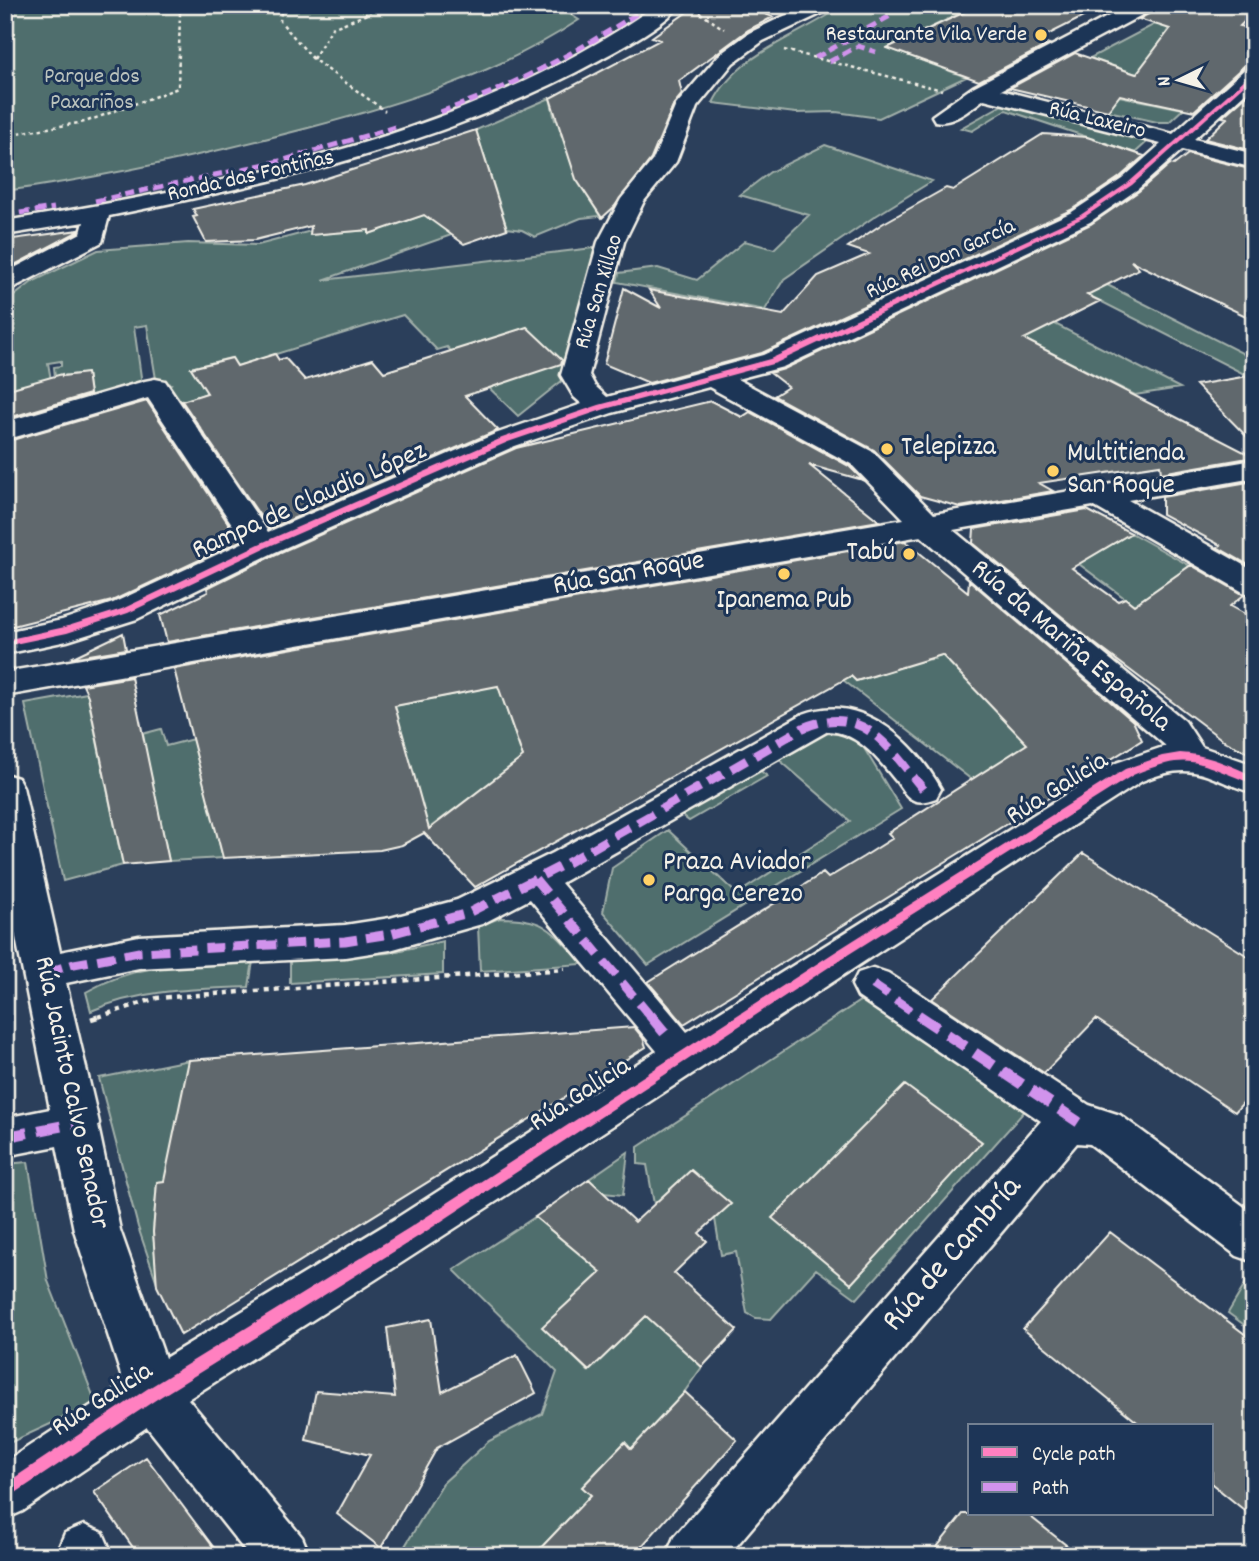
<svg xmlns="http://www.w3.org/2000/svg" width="1259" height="1561" font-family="Dekko,sans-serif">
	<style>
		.green { fill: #506e6d; stroke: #a2b0aa; stroke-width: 2; fill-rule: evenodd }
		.building { fill: #61686d; stroke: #f4f1e8; stroke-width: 2; fill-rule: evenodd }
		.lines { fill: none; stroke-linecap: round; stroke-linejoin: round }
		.minor-casing { stroke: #f4f1e8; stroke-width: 5 }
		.path-far2 { stroke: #f4f1e8; stroke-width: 2.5; stroke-dasharray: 3.5 3.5; stroke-linecap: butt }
		.path-far1 { stroke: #f4f1e8; stroke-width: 4.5; stroke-dasharray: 5 5; stroke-linecap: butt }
		.path { stroke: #f4f1e8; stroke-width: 5; stroke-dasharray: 7 7; stroke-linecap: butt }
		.minor { fill: #1d3557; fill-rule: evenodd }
		.quiet-far2 { stroke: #d193ec; stroke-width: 5; stroke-dasharray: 10 5; stroke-linecap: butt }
		.quiet-far1 { stroke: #d193ec; stroke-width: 9; stroke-dasharray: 18 9; stroke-linecap: butt }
		.quiet { stroke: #d193ec; stroke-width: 11; stroke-dasharray: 23 11; stroke-linecap: butt }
		.cycleway-casing { stroke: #1d3557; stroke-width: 5 }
		.cycleway { fill: #ff80c0; fill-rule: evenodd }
		.poi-dot { fill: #ffd166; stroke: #1d3557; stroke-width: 2.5 }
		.labels { text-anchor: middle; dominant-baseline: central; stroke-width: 6; stroke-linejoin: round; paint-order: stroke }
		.far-poi-label { font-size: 23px; fill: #f4f1e8; stroke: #1d3557; text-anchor: end }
		.far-park-label { font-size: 23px; fill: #bbc3bd; stroke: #1d3557 }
		.far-street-label { font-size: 23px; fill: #f4f1e8; stroke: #1d3557 }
		.poi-label { font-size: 28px; fill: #f4f1e8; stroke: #1d3557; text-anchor: start }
		.street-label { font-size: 28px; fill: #f4f1e8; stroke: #1d3557 }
		.near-street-label { font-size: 33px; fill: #f4f1e8; stroke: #1d3557 }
	</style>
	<rect width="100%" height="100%" fill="#2b3f5b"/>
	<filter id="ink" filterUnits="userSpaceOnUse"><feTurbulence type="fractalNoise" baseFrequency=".0143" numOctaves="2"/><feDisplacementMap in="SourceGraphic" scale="14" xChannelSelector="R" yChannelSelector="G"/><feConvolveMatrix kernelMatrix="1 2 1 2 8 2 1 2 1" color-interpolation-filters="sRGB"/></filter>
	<g filter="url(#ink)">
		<path class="green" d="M5 5H556L579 20C497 74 403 103 308 128 208 154 108 177 5 191Z
			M844 5H978L888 48 966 77 879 118 836 112 796 113 713 103C738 52 801 36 844 5Z
			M1155 24 1169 28 1164 37 1254 52 1152 54 1136 74 1090 58Z
			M1119 96 1183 109 1169 122H1157L1108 111Z
			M550 98 555 120 580 113 583 133 561 134 574 170 650 167 633 190 585 192 600 216 581 218 535 237 522 230 507 228 476 130Z
			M1002 105 1145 140 1147 142 1135 153 1006 110 972 131 961 128Z
			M825 145 932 181 874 217 784 279 765 310 617 282 619 273 658 268 697 280 745 241 774 249 809 215 740 195 770 172Z
			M424 215 477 226 323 280 602 247 568 376 518 416 447 347 437 350 403 315 237 366 231 358 191 368 197 377 234 367 246 380 180 402 169 386 171 384 156 379 147 325 134 327 142 384 38 415 34 411 46 406 18 398 13 388 5 390V303L32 282 98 250 188 243 258 245 311 231V235L369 230V233ZM61 361V366L54 367 55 377 87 373 90 394 55 403 48 363Z
			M1046 254 1254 359V375L1248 376 1027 264Z
			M1008 300 1180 388 1135 395 1008 331Z
			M1131 533 1190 566 1134 605 1079 564Z
			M904 602 1028 744 972 780 843 680 851 676 857 681 922 660 934 659 894 619Z
			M496 679 523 758 428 829 394 706 461 693Z
			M87 693 123 865 63 881 25 704Z
			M161 729 166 746 193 739 223 858 169 861 142 734Z
			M825 733 847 735 859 740 901 809 648 965 603 912 612 868 668 830 737 894 850 821 776 757Z
			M758 769 767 776 689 821 680 814Z
			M500 918C548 918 552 931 583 964L480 971 478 926Z
			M443 941V974L290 983V960L388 953Z
			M253 961 249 987C194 989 142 989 91 1011L86 992C140 961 193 964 253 961Z
			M872 993 1031 1104 857 1299 816 1269 771 1319 756 1318 747 1313 736 1252 721 1255 715 1219 730 1204 691 1170 654 1204 647 1165 638 1164V1147Z
			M189 1060 179 1179 157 1183 153 1232 158 1286 138 1227 99 1078Z
			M628 1152 623 1195 603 1193 589 1179Z
			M28 1162 48 1281 96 1403 5 1445V1164Z
			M535 1217 601 1272 543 1327 588 1371 646 1316 702 1367 680 1398 631 1449 624 1443 582 1487 591 1495 533 1556H399L443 1483 489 1441 542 1414 557 1372 454 1270Z
			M1253 1271 1254 1272V1332L1228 1313Z"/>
		<path class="building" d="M697 5H743L773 17 748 30 679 81 682 94 674 104 651 159 614 207 602 218 576 179 550 98 660 40 652 37Z
			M980 5H1107L1037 40 1049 44 979 81 887 48Z
			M1158 5H1249L1244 11 1253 13 1240 26 1254 29V64L1244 66 1194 111 1120 95 1108 111 1010 88 1075 53 1136 74 1170 29 1139 19 1154 11Z
			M1254 89V151L1205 139 1227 118 1222 117Z
			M476 130 507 229 464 244 424 215 369 234V230L310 235 311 226 255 240 206 242 193 217 197 216 193 209 305 185Z
			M1043 134 1087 137 1144 156 1120 177 1071 210 762 353 649 383 604 364 624 288 661 308 649 290 783 315 818 276 869 254 848 247 882 224 946 188 953 190Z
			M1188 154 1254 170V320L1131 261 1139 269 1087 295 1100 301 1024 339 1254 457 1161 473 1160 465 1039 483 1053 491 960 507 920 496 874 450 774 396 788 387 770 373 784 369 1091 224 1139 191 1170 164 1174 165Z
			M79 230V231L5 270V240Z
			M527 327 562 360 561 364 465 396 498 430 269 529 182 401 207 393 191 368 232 358 237 366 275 354 279 360 285 358 305 380 373 359 384 372Z
			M87 373 90 394 5 419V390L62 374V376Z
			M1254 375V444L1196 385Z
			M147 401 240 541 112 601 5 628V442Z
			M711 401 742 417 750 412 849 466 863 480 809 465 879 521 167 642 160 615 208 592 207 588 274 555 516 448Z
			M1254 481V568L1217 547 1220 545 1162 514V497Z
			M1087 510 1131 533 1072 568 1118 601 1125 598 1134 605 1191 565 1244 595 1230 606 1254 619V756L1224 741 1094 643 973 543 974 529Z
			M905 541 968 592 969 580 1133 721 1142 740 684 1024 648 982 823 873 828 878 863 857 893 838 888 833 1027 744 942 655 856 681 851 676 475 887 424 833 402 845 380 850 223 858 174 669ZM498 686 523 757 429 829 395 706Z
			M123 633 126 649 71 658Z
			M131 677 169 861 123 865 88 696 83 685Z
			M1083 853 1254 960V1090L1235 1112 1096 1019 1044 1073 932 999Z
			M634 1027 643 1038 646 1047 181 1335 157 1286 153 1232 157 1182 164 1181 189 1060Z
			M905 1085 982 1142 851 1284 772 1218Z
			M691 1170 731 1204 699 1233 707 1241 674 1273 737 1330 702 1367 646 1316 589 1371 542 1327 601 1272 535 1217 589 1179 635 1222Z
			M1110 1232 1254 1341V1518L1212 1484V1426H1142L1023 1329Z
			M431 1319 442 1392 517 1355 536 1393 437 1448 381 1548 337 1514 370 1455 306 1440 316 1391 395 1397 387 1328Z
			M685 1392 737 1440 633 1556H533L591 1495 582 1487 625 1442 631 1449Z
			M146 1457 220 1556H139L94 1492Z
			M963 1514H1027L1080 1556H930Z"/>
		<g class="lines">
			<defs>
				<path id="minor" d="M656 5H680C666 24 623 47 601 59 448 143 279 182 109 216L102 242 5 292V273L81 233 84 222 5 235V221C223 186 474 135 656 5Z
					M807 5H834L831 9 763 41 733 63 697 107 676 162 644 201 624 242 589 375 595 386 607 397 763 355 1072 212 1122 179 1161 144 984 99C970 109 953 125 935 121L932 116 973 87 1130 5H1156L1153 9 1001 90 1173 134 1246 68 1254 67V85L1194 139 1254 154V168L1182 150 1138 189 1090 222 783 367 737 379 873 452 934 514 1254 460V478L1128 500 1254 571V595L1243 592 1093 506 953 530 1185 721 1202 747 1254 765V793C1204 778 1196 759 1142 781 823 986 509 1197 188 1399L302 1537 310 1556H249L147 1427 23 1511 5 1519V1462L124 1384 74 1230 57 1146 5 1156V1118L50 1109 5 882V774L18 778 23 787 60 952 139 936 345 925 390 918 457 900 553 853 803 714C862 692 914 741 941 789L936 798C927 801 918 804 910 798 905 795 900 786 896 781 878 759 858 732 828 731L561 883 687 1032 1116 763 1166 746 921 536 5 696V672L904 519 851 464 709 387 612 413 515 446 273 553 137 619 67 641 5 654V632L62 620 113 603 244 542 148 398 5 440V422L145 381 155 379 165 381 268 532 495 434 582 404 574 397 561 375 598 242 621 199 653 160 676 105 719 55 749 33ZM530 899 657 1051 398 1217 165 1358 120 1230 98 1126 99 1123 66 983 139 968 345 957 390 950 482 924Z
					M873 968 888 973 1089 1105 1120 1115 1254 1214V1262L1237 1256 1090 1144 1077 1143 728 1556H666L674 1537 1041 1121 858 997 852 985 858 973Z
					M84 1525 103 1533 113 1556H59L57 1552 65 1533Z"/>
			</defs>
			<use href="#minor" class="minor-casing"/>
			<path class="path-far2" d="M175 5 180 12 195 5
				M282 5 280 21 313 59 385 111
				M694 9 724 29
				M784 50 942 90
				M313 59 332 28 367 14 376 5
				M5 135 85 122 178 88 180 12"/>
			<path class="path-far1" d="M98 1017 157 998 565 969"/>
			<path class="path" d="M91 1019 103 1015
				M5 1041 13 1040"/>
			<use href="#minor" class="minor"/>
			<path class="quiet-far2" d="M815 58 892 15
				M829 62 858 46 876 52
				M440 112C513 87 579 51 644 9
				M95 201 284 160 395 127
				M5 215 54 208"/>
			<path class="quiet-far1" d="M535 879 651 1017
				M45 973 74 964 139 952 345 941 390 934 468 913 567 863 803 728C863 702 889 748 923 789
				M873 985 921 1017"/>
			<path class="quiet" d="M650 1015 669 1038
				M918 1015 1080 1123
				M5 1137 77 1123"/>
			<defs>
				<path id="cycleway" d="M1254 71V76L1132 185 1083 218 776 363 605 409 508 442 265 548 128 613 67 633 5 646V640L65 627 122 609 259 544 502 438 599 405 770 359 1079 216 1128 183Z
					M1180 753C1206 754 1230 765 1254 776V784C1197 764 1194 750 1133 775L846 956 419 1236 157 1399 5 1500V1484L147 1389 409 1228 838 950 1125 769 1162 756Z"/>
			</defs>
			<use href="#cycleway" class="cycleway-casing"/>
			<use href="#cycleway" class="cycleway"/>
		</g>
	</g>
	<g class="poi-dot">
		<circle cx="1041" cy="35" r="7"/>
		<circle cx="887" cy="449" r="7"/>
		<circle cx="1053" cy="471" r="7"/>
		<circle cx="909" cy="554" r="7"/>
		<circle cx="784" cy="574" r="7"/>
		<circle cx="649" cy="880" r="7"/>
	</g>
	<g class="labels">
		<g class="far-poi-label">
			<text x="1027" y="35">Restaurante Vila Verde</text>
		</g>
		<g class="far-park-label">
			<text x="92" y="77">Parque dos<tspan x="92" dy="26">Paxariños</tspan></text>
		</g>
		<g class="far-street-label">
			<text transform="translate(1097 121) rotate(14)">Rúa Laxeiro</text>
			<text transform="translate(251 177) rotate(-13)">Ronda das Fontiñas</text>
			<text transform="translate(941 260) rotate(-25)">Rúa Rei Don García</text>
			<text transform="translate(600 292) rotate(-73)">Rúa San Xillao</text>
		</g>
		<g class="poi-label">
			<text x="901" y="449">Telepizza</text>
			<text x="1067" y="455">Multitienda<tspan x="1067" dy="32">San Roque</tspan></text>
			<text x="895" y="554" text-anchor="end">Tabú</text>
			<text x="784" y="602" text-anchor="middle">Ipanema Pub</text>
			<text x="663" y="864">Praza Aviador<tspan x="663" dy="32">Parga Cerezo</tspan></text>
		</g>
		<g class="street-label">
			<text transform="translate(310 502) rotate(-24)">Rampa de Claudio López</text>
			<text transform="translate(629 575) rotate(-10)">Rúa San Roque</text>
			<text transform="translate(1070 647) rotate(40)">Rúa da Mariña Española</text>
			<text transform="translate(1058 790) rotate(-32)">Rúa Galicia</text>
			<text transform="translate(70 1093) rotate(78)">Rúa Jacinto Calvo Senador</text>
			<text transform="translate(581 1096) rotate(-33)">Rúa Galicia</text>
			<text transform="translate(103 1401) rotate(-33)">Rúa Galicia</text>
		</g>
		<g class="near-street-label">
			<text transform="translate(953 1255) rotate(-49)">Rúa de Cambría</text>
		</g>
	</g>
	<rect width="1259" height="1561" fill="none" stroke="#1d3557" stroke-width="28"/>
	<rect x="14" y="14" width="1231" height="1533" fill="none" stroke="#f4f1e8" stroke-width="2.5" filter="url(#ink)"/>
	<rect x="968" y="1424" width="245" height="91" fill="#1d3557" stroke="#738091" stroke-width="2"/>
	<rect x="982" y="1447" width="35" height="10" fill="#ff80c0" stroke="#738091" stroke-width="2"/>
	<text x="1032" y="1460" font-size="21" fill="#f4f1e8">Cycle path</text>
	<rect x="982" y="1482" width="35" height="10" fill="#d193ec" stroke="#738091" stroke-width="2"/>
	<text x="1032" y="1494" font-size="21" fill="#f4f1e8">Path</text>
	<g transform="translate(1179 80) rotate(265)" stroke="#1d3557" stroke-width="5" paint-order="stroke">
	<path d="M0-5L12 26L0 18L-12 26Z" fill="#f4f1e8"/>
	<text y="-10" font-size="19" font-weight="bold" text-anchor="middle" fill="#f4f1e8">N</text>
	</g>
</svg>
